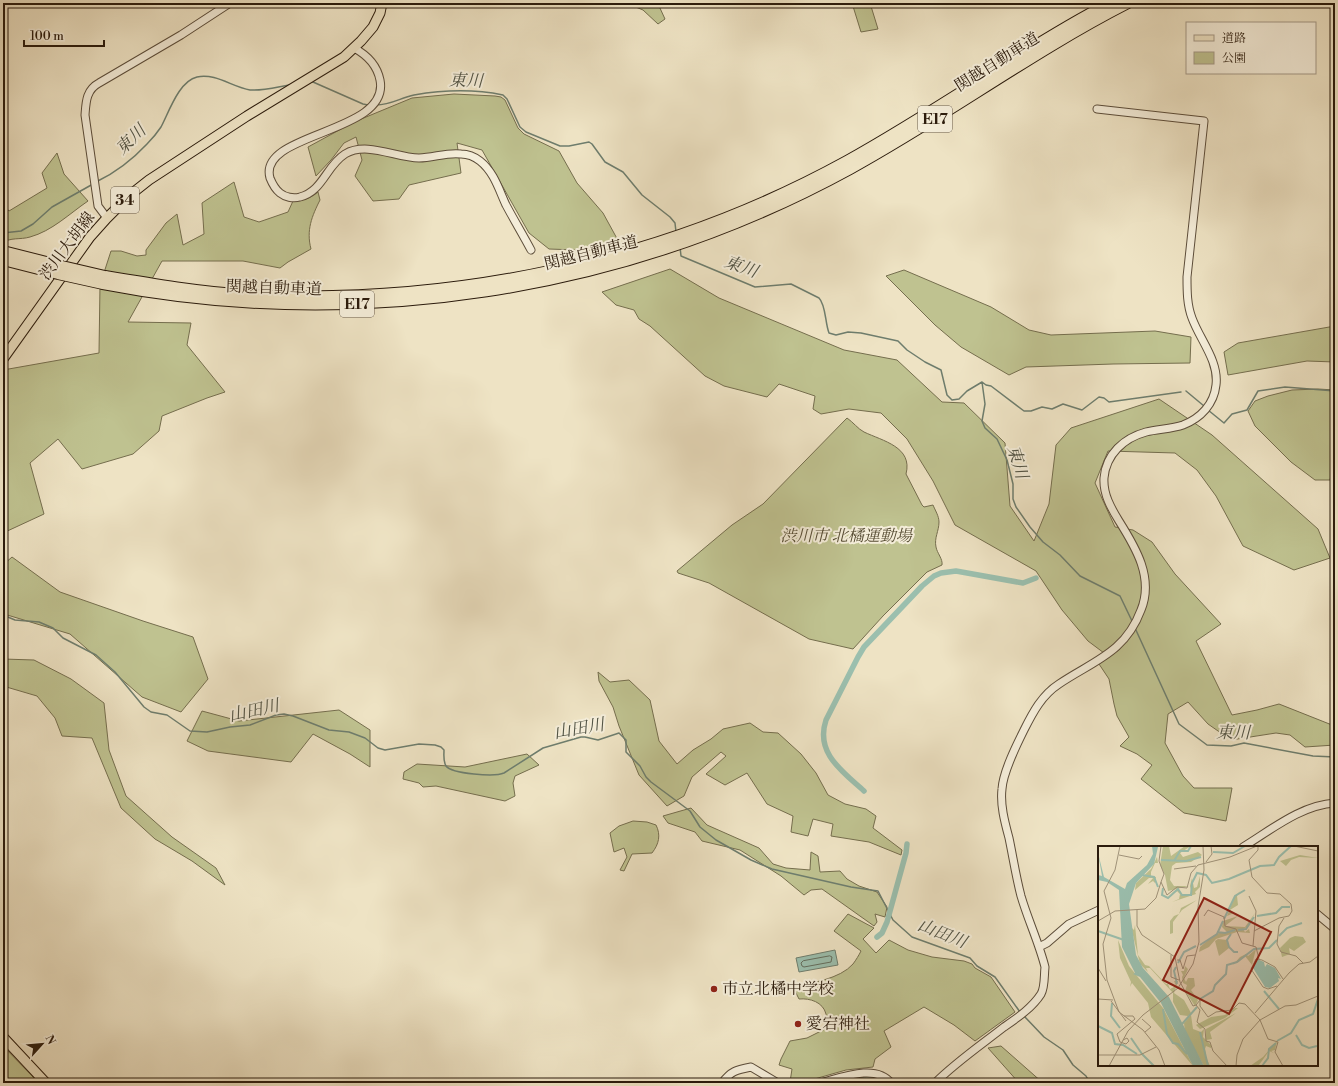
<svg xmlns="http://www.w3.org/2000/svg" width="1338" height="1086" font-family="'Libre Bodoni','Noto Serif JP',serif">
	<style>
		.green { fill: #bfc290; stroke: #756e4e }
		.water { fill: #9bbfae; stroke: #6e7d6d }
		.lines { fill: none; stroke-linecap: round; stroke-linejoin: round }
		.shore { stroke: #636d5d; stroke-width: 1 }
		.stream { stroke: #6e7d6d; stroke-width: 1.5 }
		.canal { stroke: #9bbfae; stroke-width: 5.5 }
		.minor-casing { stroke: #5c4d3a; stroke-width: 9 }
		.major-casing { stroke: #2b1b0c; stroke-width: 11 }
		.highway-casing { stroke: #2b1b0c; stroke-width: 12 }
		.minor { stroke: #f4edd9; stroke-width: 7 }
		.major { stroke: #eee3c4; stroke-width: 9 }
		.highway { stroke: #eee3c4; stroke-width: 10 }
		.highway-bridge-casing { stroke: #2b1b0c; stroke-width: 12; stroke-linecap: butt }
		.highway-bridge { stroke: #eee3c4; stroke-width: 10 }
		.poi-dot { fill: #8f2418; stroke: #f4edd9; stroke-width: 1.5 }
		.labels { text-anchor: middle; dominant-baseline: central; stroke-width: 4; stroke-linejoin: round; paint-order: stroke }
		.shield { fill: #f4edd9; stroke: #675a4a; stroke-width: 1 }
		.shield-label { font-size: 15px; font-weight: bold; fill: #2b1b0c }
		.street-label { font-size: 16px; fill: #2b1b0c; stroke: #f4edd9 }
		.park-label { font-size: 16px; font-style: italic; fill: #574d34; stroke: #f4edd9 }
		.poi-label { font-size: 16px; fill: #2b1b0c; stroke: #f4edd9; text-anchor: start }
		.water-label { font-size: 17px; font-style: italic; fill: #525445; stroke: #f4edd9 }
		.inset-river { fill: none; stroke: #9bbfae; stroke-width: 2 }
		.inset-road { fill: none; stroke: #a0937a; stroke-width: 1 }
		.view { fill: #8f2418; fill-opacity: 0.15; stroke: #8f2418; stroke-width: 2 }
		.inset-edge { fill: none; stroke: #2b1b0c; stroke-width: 2 }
	</style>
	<rect width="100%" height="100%" fill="#eee3c4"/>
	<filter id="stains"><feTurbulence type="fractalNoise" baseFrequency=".005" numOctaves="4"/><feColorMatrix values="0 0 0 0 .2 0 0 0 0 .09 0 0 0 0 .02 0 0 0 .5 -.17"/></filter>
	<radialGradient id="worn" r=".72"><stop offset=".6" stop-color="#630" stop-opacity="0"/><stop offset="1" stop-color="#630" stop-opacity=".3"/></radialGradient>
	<path class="green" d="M626 3H654L659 6 665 19 658 24 643 10Z
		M852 3H870L878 29 861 32Z
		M454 94 495 96 501 97 505 100 518 128 524 134 559 151 577 183 603 213 620 244 604 251 549 249 529 233 482 150 457 143 461 173 409 185 399 199 373 201 355 176 362 160 356 137 344 143 331 160 316 176 308 147 354 122 412 98Z
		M57 153 64 174 88 201C69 214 52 231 30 237 20 240 10 237 3 243V204L9 211 47 188 42 173Z
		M234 182 244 217 259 222 288 212 293 201C302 201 311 198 318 192L320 200C312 216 306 230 311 249L288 262 280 268 243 261H162L128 322 191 323 187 345 225 392 207 398 162 416 159 431 133 454 82 469 58 439 30 463 44 514 3 533V370L99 353 100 285 111 251H121L137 256 146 255V250L166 223 177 214 183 245 204 234 202 203Z
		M670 269 719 298 844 350 897 360 942 402 964 403 1005 443 1010 506 1034 541 1049 504 1056 445 1071 428 1159 399 1212 435 1318 529 1330 558 1294 570 1243 546 1216 496 1197 470 1175 453 1108 451 1095 483 1115 527 1133 530 1152 542 1175 574 1221 624 1196 641 1232 715 1257 710 1279 704 1332 725 1335 724V745L1305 747 1290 735 1276 733 1231 740 1208 724 1188 702 1168 714 1165 743 1183 776 1194 788H1232L1226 821 1184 813 1141 779 1152 765 1137 754 1120 746 1129 737 1117 716 1114 704 1109 679 1099 664 1120 649 1118 647 1104 653 1088 641 1062 610 1036 571 955 525 933 481 907 439 881 413 849 409 821 414 813 409 815 396 779 384 767 397 724 386 705 376 650 326 639 319 634 310 616 305 602 292Z
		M904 270 991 307 1029 330 1051 335 1155 331 1191 337 1190 363 1113 364 1026 367 1009 375 961 347 935 325 886 276Z
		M1335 326V362L1307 361 1228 375 1224 352 1238 343Z
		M1318 389 1335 390V456L1330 480H1315L1291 462 1255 426 1248 411 1255 401 1268 396 1292 390Z
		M847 418C853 422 858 429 864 432 883 441 913 447 906 474L922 505 924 507 933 505C935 510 939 516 939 522 939 531 934 538 936 547 937 553 943 559 942 565L927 572 883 616 853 649 809 639 709 583 678 573 677 571 732 525 763 504Z
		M12 557 60 592 143 621 193 637 208 679 181 712 142 697 70 634 4 614 3 610V565Z
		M3 659 34 660 71 679 104 703 109 750 126 796 172 837 216 868 225 885 192 861 155 839 121 808 92 738 62 736 55 718 37 696 3 686Z
		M598 672 610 682 629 680 650 700 659 741 677 764 693 750 711 739 723 729 750 723 763 732 778 733 801 754 816 773 828 795 845 804 866 809 876 816 873 828 902 850 901 855 869 842 831 836 833 824 813 819 808 836 791 832 793 816 767 804 747 773 725 785 706 774 726 756 721 752 692 777 684 796 667 806 639 775 619 726 613 707 599 681Z
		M339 710 370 730V767L350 754 313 734 291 762 208 751 187 741 202 711 239 721Z
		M527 754 539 765 515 776 513 783 515 796 505 801 436 786 423 787 419 783 403 779 404 772 417 764 465 767Z
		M691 808 707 825 759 848 773 864 786 868 810 870 811 852 818 856 820 872 840 871 847 879 859 886 877 892 887 907 885 917 875 914 877 922 874 926 822 889 811 890 804 895 781 876 740 850 702 841 695 832 668 823 663 816Z
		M633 821 647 822 656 825C661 835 659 844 652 853L632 854 624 871 620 870 627 857 624 848 614 852 610 833 619 826Z
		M848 914 874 928 863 939 876 953 889 940 908 950 932 957 964 961 972 964 975 968 991 977 1015 1012 975 1041 954 1025 924 1007 884 1031 891 1047 875 1059 873 1067 846 1070 811 1080 790 1082 792 1069 779 1065 781 1059 790 1041 807 1038 827 1028C827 1024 827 1018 826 1014 823 1002 810 998 799 999L793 987C811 983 840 979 853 964 856 960 859 955 861 951L834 931Z
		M3 1046 39 1083H8L3 1078Z
		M1001 1046 1043 1083H1019L988 1048Z"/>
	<path class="water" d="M835 950 838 965 799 972 796 958Z
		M870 1076 879 1079 884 1083H848L852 1079Z"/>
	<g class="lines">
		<path class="shore" d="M830 956 832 957 831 962 804 967 802 966 801 963 803 961Z"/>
		<path class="stream" d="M311 82H313L363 104 368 105
			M376 105C391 105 400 98 414 95 443 90 474 89 503 95L507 99 520 127 526 132 560 146H569L589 142 592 144 605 162 623 172 642 195 670 217 675 223 676 232
			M96 182C115 173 133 159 147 144 152 139 157 133 161 127 169 112 179 81 197 77 216 73 232 87 250 90 262 91 277 87 289 85
			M3 233 21 231 33 224 52 207 93 184
			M680 247 681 256 755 287 791 284 819 298C826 305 825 323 829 333L836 335 848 332 861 333 898 341 907 350 925 362 941 370 947 395 952 400 959 399 967 391 982 382
			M982 382 985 404 982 421 985 428 997 439 1007 460 1013 484V499L1016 507 1030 527 1043 542 1060 555 1080 576 1120 596 1132 621
			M982 382 986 385 991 386 1024 411H1031L1042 407 1052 409 1063 404 1082 410 1099 397 1104 398 1109 402 1181 392
			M1186 391 1204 406
			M1208 410 1224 423 1232 414 1247 410 1258 391 1285 387 1335 391
			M3 615 15 620 39 622 53 628 63 638 96 655 115 672 144 707 151 712 167 715 190 731 207 732 230 727 250 725 276 715 284 714 293 716 329 730 349 732 365 738 378 748 385 750 419 744 435 745 441 747 444 750C444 755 443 761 446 766 452 774 495 777 504 773L543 748 581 737H585L598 740 619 733 626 740V752L640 766 646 777 651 782 690 811 700 827 716 840 751 860 772 869 851 887 878 891 893 920 912 937 970 958 977 966 995 977 1020 1012
			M1135 628 1179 724 1207 745 1231 746 1244 743 1313 756 1335 757
			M1024 1016 1044 1037 1063 1050 1073 1065 1086 1076 1090 1083"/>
		<path class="canal" d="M864 791C842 771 815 753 826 720L858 657 864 647 922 586 934 576 941 573 956 571 1023 583 1036 578
			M877 937 882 933 887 922 906 853 907 844"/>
		<defs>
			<path id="minor" d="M354 48C367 55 377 65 380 80 391 134 257 132 270 178 272 183 275 189 280 193 285 197 293 199 300 197 323 191 326 166 345 154 367 141 396 158 419 158 433 158 447 152 461 154 468 154 475 157 480 161 494 172 499 190 506 205 514 220 523 235 531 250
				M107 218 98 206 85 115C86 102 86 90 99 83L181 35 230 3
				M1243 847C1271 830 1301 805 1335 803
				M1317 914 1335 929
				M1039 947 1047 943 1069 924 1099 910
				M722 1083C731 1071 736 1070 751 1067L778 1083
				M820 1083C840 1078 876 1063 891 1083
				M935 1083C956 1062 981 1045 1004 1027 1017 1018 1032 1008 1041 994 1045 987 1044 976 1045 967 1039 943 1028 920 1021 896 1016 877 1013 857 1009 838 1005 823 1000 805 1002 789 1003 772 1016 746 1024 730 1033 712 1042 695 1059 684 1093 661 1125 653 1141 610 1154 578 1136 548 1119 521 1111 508 1103 494 1104 478 1106 454 1124 438 1146 432 1158 429 1172 429 1183 425 1201 418 1214 404 1216 385 1219 361 1200 340 1192 318 1187 305 1187 291 1187 277L1204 121 1097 109"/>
			<path id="major" d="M3 359 90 237 107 218 130 195 149 180 247 116 344 57 361 41 373 27 380 13 382 3
				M3 1037 46 1083"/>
			<path id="highway" d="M105 276C153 284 201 292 249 295 456 305 665 261 847 161 903 130 958 94 1012 60 1044 40 1076 20 1110 3
				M103 284C356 333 623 293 850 169 945 117 1032 52 1128 3"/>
		</defs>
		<use href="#minor" class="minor-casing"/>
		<use href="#major" class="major-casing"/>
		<use href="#highway" class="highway-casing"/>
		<use href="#minor" class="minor"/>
		<use href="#major" class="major"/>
		<use href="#highway" class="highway"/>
		<defs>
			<path id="highway-bridge" d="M3 251 62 266 105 276
				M3 260 58 274 103 284"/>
		</defs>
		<use href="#highway-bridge" class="highway-bridge-casing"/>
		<use href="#highway-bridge" class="highway-bridge"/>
	</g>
	<g class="poi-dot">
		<circle cx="714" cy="989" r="4"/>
		<circle cx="798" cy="1024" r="4"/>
	</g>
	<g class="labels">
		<g class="shield">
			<rect x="918" y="106" width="34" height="26" rx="3"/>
			<rect x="111" y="187" width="28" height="26" rx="3"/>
			<rect x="340" y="291" width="34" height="26" rx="3"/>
		</g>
		<g class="shield-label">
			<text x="935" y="119">E17</text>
			<text x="125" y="200">34</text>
			<text x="357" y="304">E17</text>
		</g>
		<g class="street-label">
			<text transform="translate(997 62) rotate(-32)">関越自動車道</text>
			<text transform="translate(67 246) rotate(-53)">渋川大胡線</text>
			<text transform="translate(591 253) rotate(-14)">関越自動車道</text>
			<text transform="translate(274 288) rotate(2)">関越自動車道</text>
		</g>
		<g class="park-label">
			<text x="846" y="536">渋川市 北橘運動場</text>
		</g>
		<g class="poi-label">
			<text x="722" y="989">市立北橘中学校</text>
			<text x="806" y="1024">愛宕神社</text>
		</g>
		<g class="water-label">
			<text transform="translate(466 81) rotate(2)">東川</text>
			<text transform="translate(131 140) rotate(-44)">東川</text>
			<text transform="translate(741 267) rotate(20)">東川</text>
			<text transform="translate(1017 462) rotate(73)">東川</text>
			<text transform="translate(254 711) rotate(-12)">山田川</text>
			<text transform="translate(579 729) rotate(-10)">山田川</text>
			<text transform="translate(1233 733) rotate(1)">東川</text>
			<text transform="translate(942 934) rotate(22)">山田川</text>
		</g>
	</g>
	<g transform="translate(1098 846)">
		<rect width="220" height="220" fill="#eee3c4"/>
		<path d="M65 0H71L73 10 87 0H93L82 7 85 11 100 6 104 9 93 16 78 17 74 20 72 34 76 40H91L70 45 67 29 62 19ZM202 9 220 12 201 11 193 14 188 20 182 15ZM59 11 60 17H57L53 26V30L58 31 57 37 55 35 50 38 55 32H51L37 44 38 37 53 23ZM102 30V41L97 46 98 48 74 56 81 53 82 48 79 45 73 48 80 42 83 49H90L94 47 92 40 94 32 96 42 99 41ZM142 45 139 50 140 59 132 64 136 67 129 70 136 52ZM99 54 84 64 75 76V87L72 88V75L76 70 81 68 83 62ZM157 67 149 81 145 83 147 86 151 83 152 87 139 86 118 93 111 101 101 106 102 101 115 90 123 86 130 87 124 81 125 75 140 70 127 80 147 81ZM37 79 40 109 47 119 51 120 68 138H70L72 143 78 140 76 135H80L76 147 86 154 93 167 90 170 82 169 75 156V147L52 122H48L50 126 42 118 33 81 36 84ZM197 90 205 91 208 96 196 105 191 102 192 108 184 111 182 102 192 92ZM120 93 129 94 131 102 121 110 117 95ZM20 94 31 120 65 162 95 220 53 171 50 157 34 137 32 141 33 136 22 112ZM158 103 154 119 147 110 135 119 142 111 148 108 150 110ZM87 120 90 123 86 132 88 136 90 132H96L97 140 93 144 100 154 97 160 87 145 89 139 85 137 84 131 85 129 83 125H86ZM137 162H140L127 172 102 183 98 179 113 171 127 169ZM138 167 112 186 114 193 108 194V183ZM93 169 95 183 103 186 106 183 105 191 113 199V202L108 200 107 203 108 211 112 220H106L87 186 86 177ZM179 195 177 204 173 205 176 207 171 205 161 219 152 220 165 211Z" fill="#bfc290"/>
		<path d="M54 0 60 1 56 18 38 37 31 58 38 109 45 122 71 151 106 220H95L63 157 42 131 35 128 37 127 24 101 21 44 9 36 0 34V29L4 30 0 7 6 31 27 43 29 37 49 19 55 8ZM159 113 166 116 167 121 169 118 177 122 183 133 180 132 181 135 172 142 167 141 155 122Z" fill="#9bbfae"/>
		<path class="inset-river" d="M115 6 135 7 147 0M63 14 88 15 103 11M76 15 82 5H90L93 0M44 29 56 31 60 41M65 42 64 49 70 52 80 43 84 49H93L94 37 99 27 108 29 114 37 131 33 162 20 176 19 181 11 193 0M159 70 178 67 184 61H192M126 73 137 50 147 44M140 84 148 83 156 71M0 85 26 94M119 86 127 87 137 84M133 88 129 94 131 101 136 106H140M181 90 189 82 204 77M102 99 119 88 125 75M80 117 86 106 98 100M78 121 76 125 79 138M166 145 181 163M102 153 115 145 117 139 128 128 129 119 139 116 156 103 171 102 179 94M14 157 13 170 22 182M65 163 69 188 75 197 80 198 89 208M84 178 99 161M0 180 14 187 17 198 25 199 39 208M102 186 110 220M198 189 204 199 211 202 219 200M33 192 44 208M179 195 193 187 201 174 215 168 220 153M44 208 56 220M164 220 170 212 171 203 178 197"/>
		<path class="inset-road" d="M22 0 17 24 6 45 13 72 5 98 9 134 21 166 45 184 61 204 67 220M63 0 61 15 66 28 63 36M196 0 220 5M21 9 41 13 44 10M108 16 114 8 113 0M76 23 98 20M63 36 69 49 79 41 89 42 93 27 100 19 132 11 159 0M151 50 158 65 155 100M39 64V80L44 89 77 111 82 136 95 160 98 159M12 68 17 65 47 63 58 52 63 36M106 70 110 64 126 71 127 80 138 83 144 97 158 101 161 113M186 72 181 80 179 98 183 106 198 110 205 117M0 75 12 68M0 85V98M156 85 181 72 191 70 194 65 193 58 182 48 169 47 154 31 151 14 160 4V0M73 109V131L81 134M79 114H82L85 123 89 110 97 109M0 122 8 135M179 140 170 143 165 141 153 123 158 113 164 114 177 121 185 133M0 153 15 154M13 155 28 175M98 159 102 154V160L110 171 118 166 134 164 141 157 147 158 162 174 170 193 180 196 177 206 185 220M98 159 102 164 99 176 107 183 108 195 112 196 115 205 129 220M157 167 191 127 201 118 212 116 220 110M44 173 53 181 47 186M162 174 187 160 198 159 220 150M25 194 29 192 31 195 28 198 22 196 19 188 37 173 35 170H26M0 209H42L58 201M11 220 30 185 45 169 80 142 95 118 101 96 100 61 106 24 105 0M138 220 139 209 145 193 162 174"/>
		<path class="view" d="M106 52 173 86 131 168 65 134Z"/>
		<rect width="220" height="220" class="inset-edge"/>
	</g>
	<rect width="1338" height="1086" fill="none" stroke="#eee3c4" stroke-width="16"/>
	<rect x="4" y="4" width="1330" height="1078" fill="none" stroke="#2b1b0c" stroke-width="2"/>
	<rect x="8" y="8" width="1322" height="1070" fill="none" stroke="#2b1b0c"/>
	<rect x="1186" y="22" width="130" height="52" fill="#f4edd9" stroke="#a49987"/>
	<rect x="1194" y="35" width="20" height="6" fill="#eee3c4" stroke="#a49987"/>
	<text x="1222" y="42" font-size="12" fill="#2b1b0c">道路</text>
	<rect x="1194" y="52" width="20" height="12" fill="#bfc290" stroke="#a49987"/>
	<text x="1222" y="62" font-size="12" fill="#2b1b0c">公園</text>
	<g transform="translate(42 1044) rotate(63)" stroke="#f4edd9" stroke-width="3" paint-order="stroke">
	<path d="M0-3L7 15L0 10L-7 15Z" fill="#2b1b0c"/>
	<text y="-6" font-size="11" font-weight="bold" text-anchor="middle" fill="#2b1b0c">N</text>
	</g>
	<path d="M24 40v6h80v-6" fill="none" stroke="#2b1b0c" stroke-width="2"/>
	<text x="30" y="40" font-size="12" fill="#2b1b0c" stroke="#f4edd9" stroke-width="3" paint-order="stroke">100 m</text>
	<rect width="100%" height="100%" filter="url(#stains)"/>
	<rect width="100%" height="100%" fill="url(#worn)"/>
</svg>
